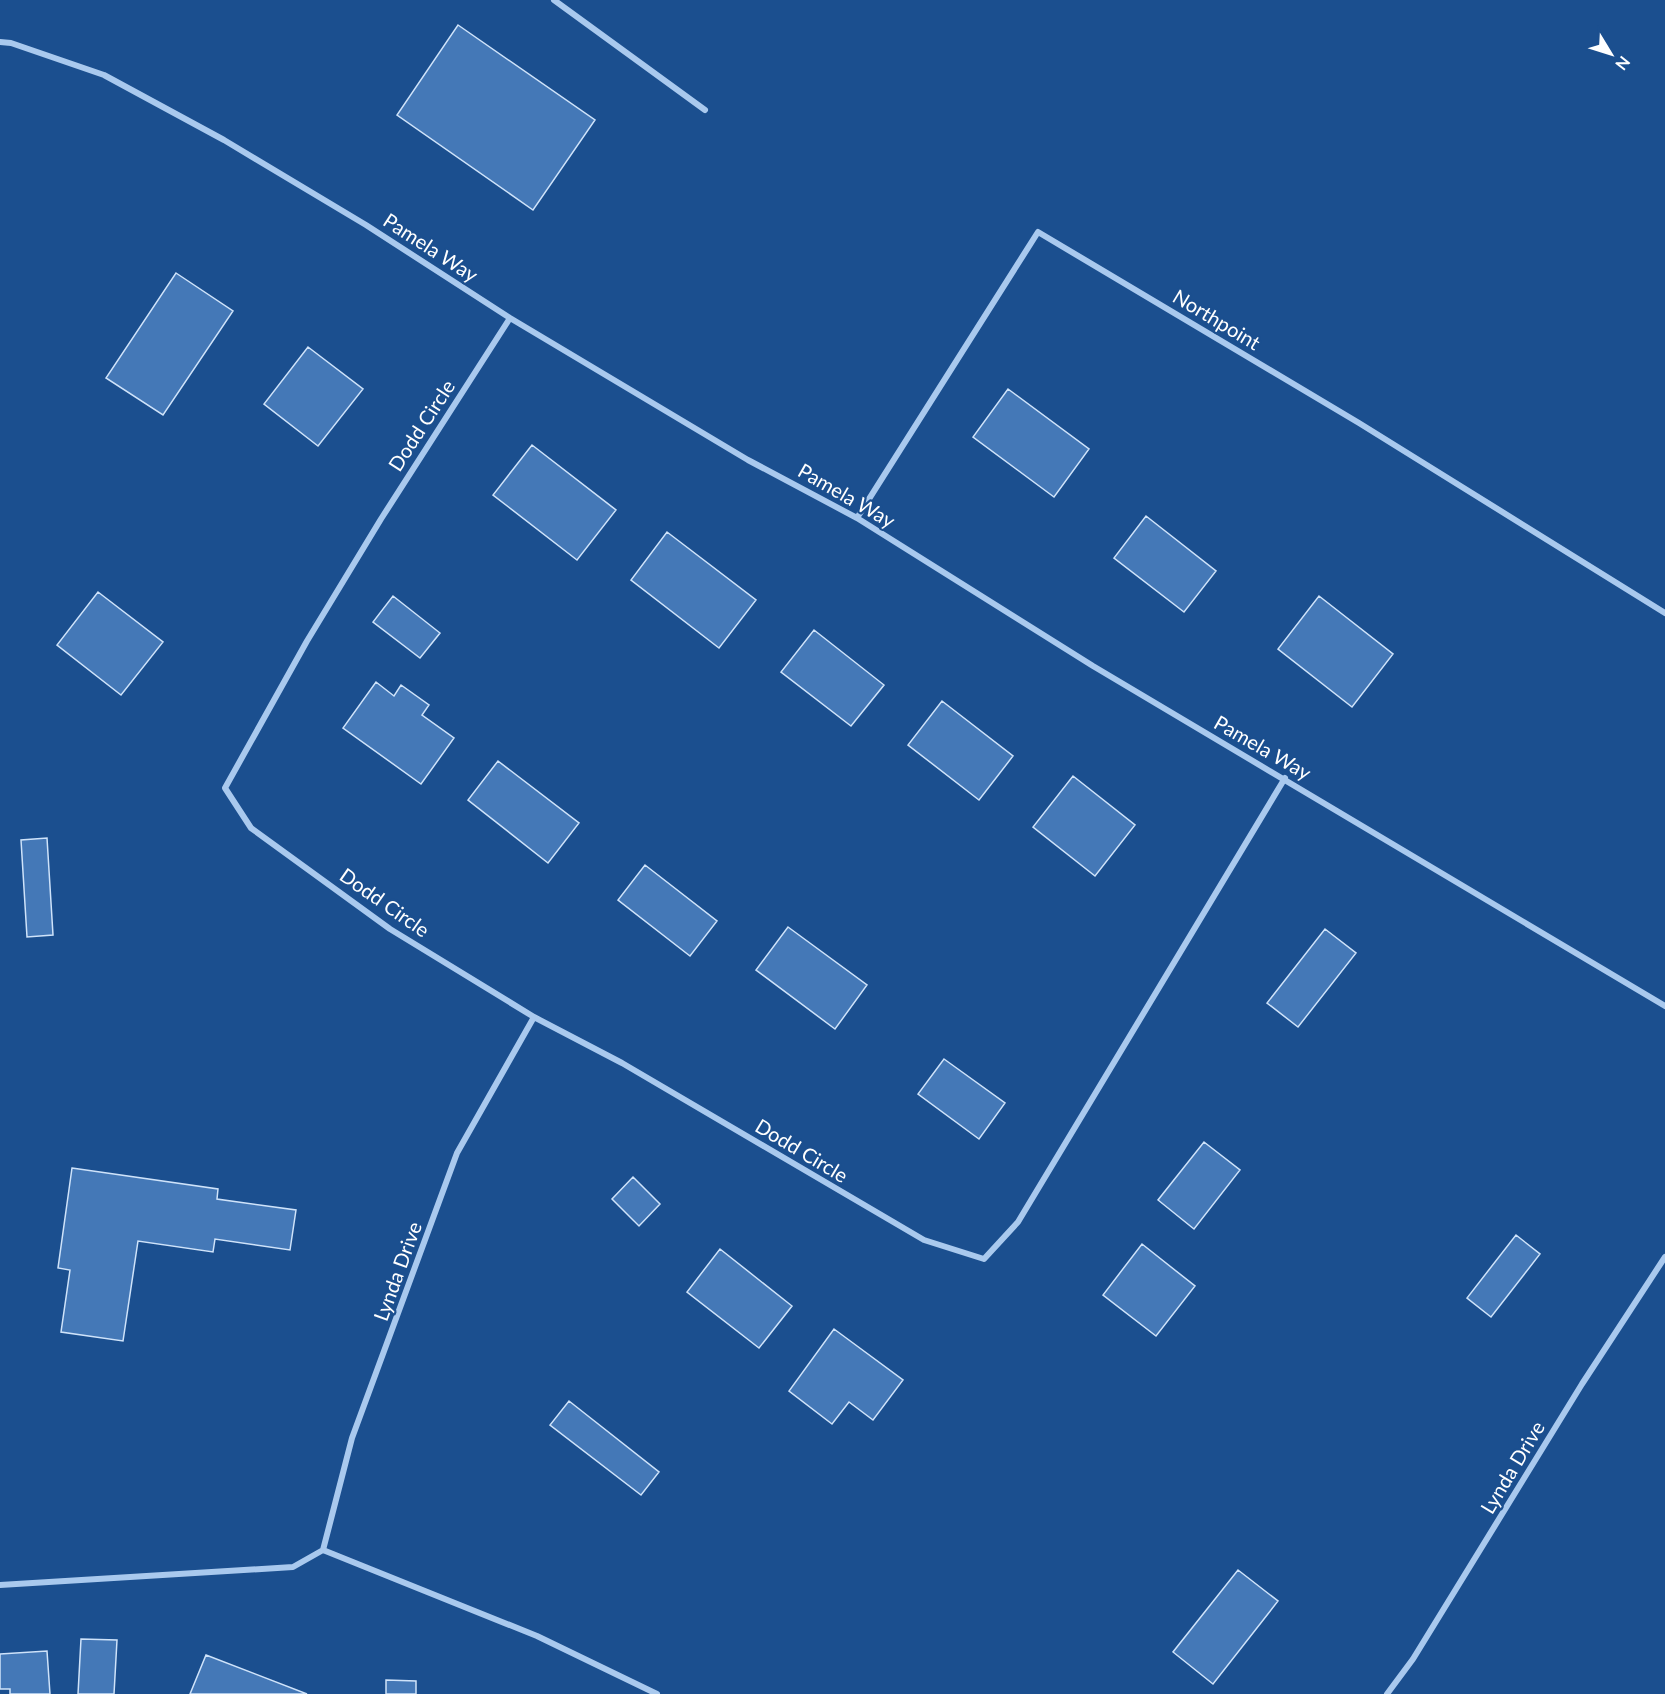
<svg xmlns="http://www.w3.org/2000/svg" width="1665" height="1694" font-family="Lato,sans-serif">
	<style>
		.building { fill: #4478b7; stroke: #cfe3fa; stroke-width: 1.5 }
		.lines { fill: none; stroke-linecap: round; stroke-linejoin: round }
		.street { stroke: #a9c9ee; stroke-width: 6 }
		.labels { text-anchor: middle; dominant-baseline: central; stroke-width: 4.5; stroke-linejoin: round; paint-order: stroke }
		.street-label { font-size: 20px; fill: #fff; stroke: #1b4f8f }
	</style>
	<rect width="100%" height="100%" fill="#1b4f8f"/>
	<path class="building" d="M458 25 595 120 533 210 397 115Z
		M176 273 233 311 163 415 106 378Z
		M308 347 363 389 318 446 264 404Z
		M1008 389 1089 449 1054 497 973 437Z
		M532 445 616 510 577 560 493 495Z
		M1146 516 1216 571 1184 612 1114 558Z
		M667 532 756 600 719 648 631 580Z
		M98 592 163 642 121 695 57 645Z
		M393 596 440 633 420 658 373 622Z
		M1319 596 1393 654 1352 707 1278 649Z
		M814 630 884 685 851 726 781 672Z
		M376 682 394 696 401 685 429 705 422 715 454 738 421 784 343 728Z
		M942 701 1013 756 979 800 908 745Z
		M498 761 579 823 548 863 468 800Z
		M1073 776 1135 825 1095 876 1033 827Z
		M47 838 53 935 27 937 21 840Z
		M645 865 717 921 690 956 618 900Z
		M788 927 867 985 835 1029 756 970Z
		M1325 929 1356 953 1298 1027 1267 1003Z
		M944 1059 1005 1103 979 1139 918 1094Z
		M1204 1142 1240 1170 1194 1229 1158 1200Z
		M72 1168 218 1189 217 1199 296 1210 290 1250 215 1239 213 1252 138 1241 123 1341 61 1332 70 1270 58 1268Z
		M633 1177 660 1204 639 1226 612 1199Z
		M1516 1235 1540 1254 1491 1317 1467 1298Z
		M1142 1244 1195 1286 1156 1336 1103 1295Z
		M720 1249 792 1306 759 1348 687 1292Z
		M834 1329 903 1380 873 1420 849 1402 832 1424 789 1391Z
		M569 1401 659 1472 641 1495 550 1425Z
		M1238 1570 1278 1601 1213 1684 1173 1652Z
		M81 1639 117 1640 114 1694H78Z
		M47 1651 50 1694H10V1689H0V1654Z
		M206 1655 307 1694H190Z
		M386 1680 416 1681V1694H386Z"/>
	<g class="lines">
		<path class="street" d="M554 0 705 110
			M0 42 11 43 104 75 224 140 366 225 510 318 748 460 857 518 1093 666 1665 1006
			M510 318 381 519 307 641 225 788 251 828 390 929 534 1017 622 1063 924 1240 984 1259 1018 1222 1285 778
			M857 518 1038 232 1359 423 1665 613
			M323 1550 352 1438 457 1153 534 1017
			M0 1585 293 1567 323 1550 537 1636 657 1694
			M1387 1694 1413 1659 1582 1384 1665 1257"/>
	</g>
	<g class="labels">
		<g class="street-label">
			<text transform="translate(431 247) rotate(33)">Pamela Way</text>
			<text transform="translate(1217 319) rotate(31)">Northpoint</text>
			<text transform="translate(421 425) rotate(-57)">Dodd Circle</text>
			<text transform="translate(847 495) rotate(30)">Pamela Way</text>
			<text transform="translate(1263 747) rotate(30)">Pamela Way</text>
			<text transform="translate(385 902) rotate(35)">Dodd Circle</text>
			<text transform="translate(802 1150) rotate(31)">Dodd Circle</text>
			<text transform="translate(397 1271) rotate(-70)">Lynda Drive</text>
			<text transform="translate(1512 1467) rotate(-59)">Lynda Drive</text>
		</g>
	</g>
	<g transform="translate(1611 54) rotate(128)" stroke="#1b4f8f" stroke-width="4.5" paint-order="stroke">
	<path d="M0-4.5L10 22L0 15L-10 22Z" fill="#ffffff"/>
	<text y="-9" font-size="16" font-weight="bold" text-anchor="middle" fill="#ffffff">N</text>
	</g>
</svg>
